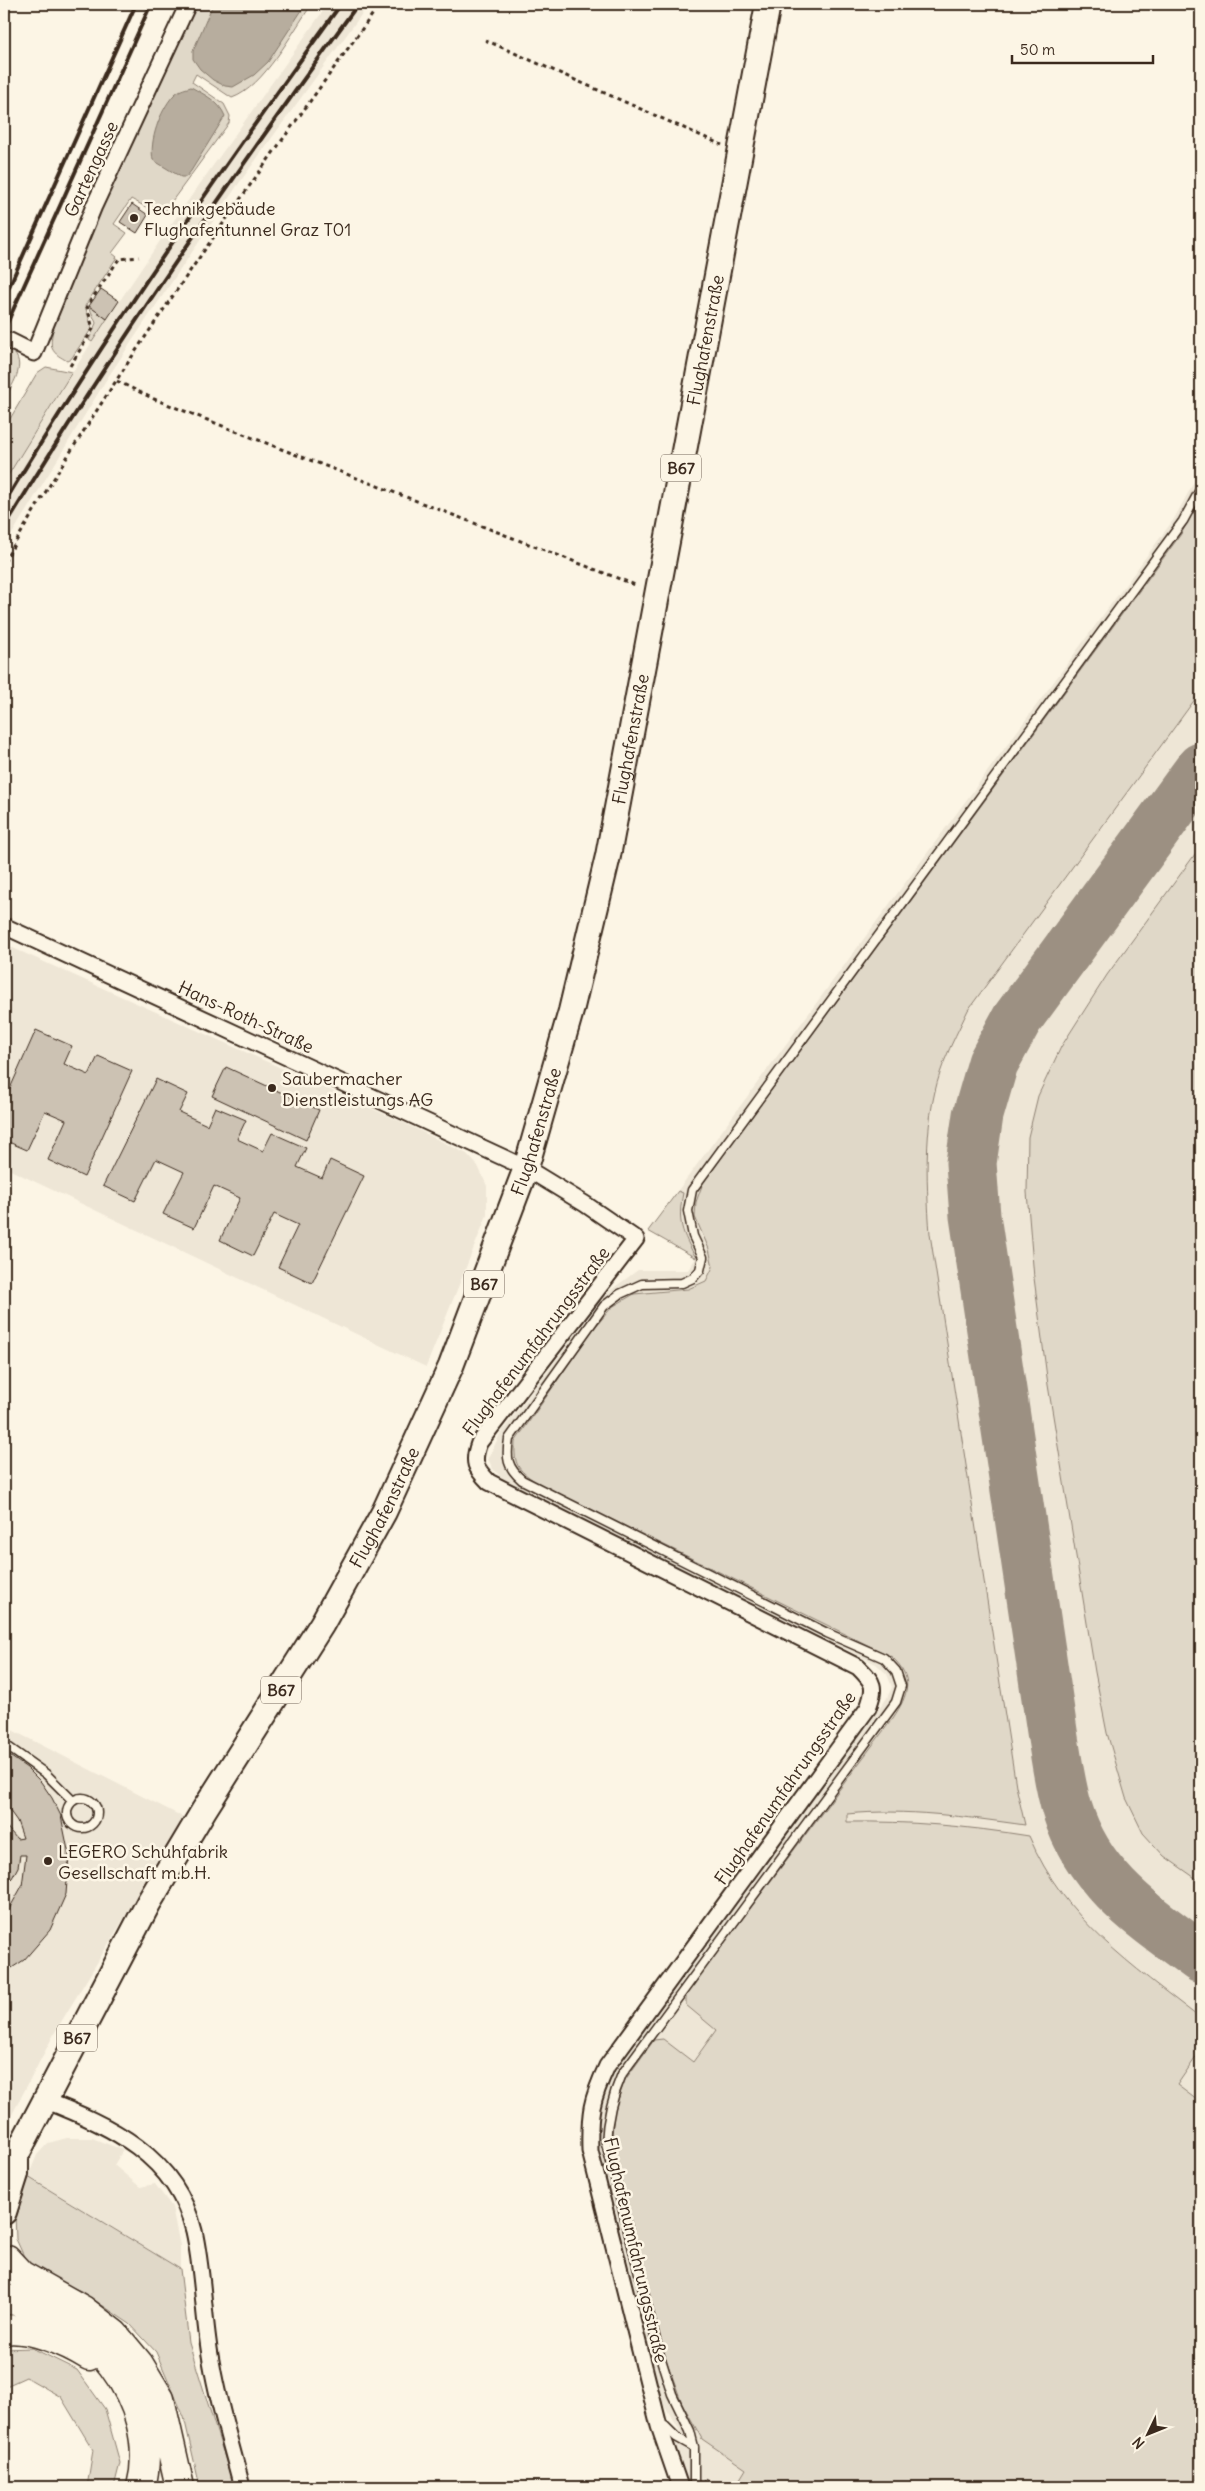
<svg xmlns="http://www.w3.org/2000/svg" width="1205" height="2491" font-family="Delius,sans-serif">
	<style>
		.built { fill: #eee6d6 }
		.green { fill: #e0d8c8; stroke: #8e8173 }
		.water { fill: #b7ad9e; stroke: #85796b }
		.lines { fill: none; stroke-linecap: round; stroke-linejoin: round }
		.taxiway { stroke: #9c9082; stroke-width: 51 }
		.building { fill: #ccc2b3; stroke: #3b2a1e }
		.lane-casing { stroke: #3b2a1e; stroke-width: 11 }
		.street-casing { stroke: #3b2a1e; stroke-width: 19 }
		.primary-casing { stroke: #3b2a1e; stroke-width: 28 }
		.highway-casing { stroke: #3b2a1e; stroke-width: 31 }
		.path { stroke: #3b2a1e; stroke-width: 3; stroke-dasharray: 4 4; stroke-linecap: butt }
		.lane { stroke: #fcf5e5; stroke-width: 8 }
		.street { stroke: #fcf5e5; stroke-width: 15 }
		.primary { stroke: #fcf5e5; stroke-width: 24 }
		.highway { stroke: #fcf5e5; stroke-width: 28 }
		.rail { stroke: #3b2a1e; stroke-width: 4 }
		.poi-dot { fill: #3b2a1e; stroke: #fcf5e5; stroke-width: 2 }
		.labels { text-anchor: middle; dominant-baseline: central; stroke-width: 5; stroke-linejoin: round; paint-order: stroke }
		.shield { fill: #fcf5e5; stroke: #75675a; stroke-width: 1 }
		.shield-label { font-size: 16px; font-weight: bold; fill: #3b2a1e }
		.street-label { font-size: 18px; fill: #3b2a1e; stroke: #fcf5e5 }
		.poi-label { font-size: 18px; fill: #3b2a1e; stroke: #fcf5e5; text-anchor: start }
	</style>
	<rect width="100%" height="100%" fill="#fcf5e5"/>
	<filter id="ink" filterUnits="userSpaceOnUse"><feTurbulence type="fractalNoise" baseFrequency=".02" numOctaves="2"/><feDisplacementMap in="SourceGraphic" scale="10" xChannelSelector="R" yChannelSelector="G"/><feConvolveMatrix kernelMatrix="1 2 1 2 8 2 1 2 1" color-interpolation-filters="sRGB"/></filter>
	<g filter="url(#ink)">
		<path class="built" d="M328 4H369L237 186 146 320 108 377 4 547V482L88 348 170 226Z
			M1201 469V2487H689L673 2441 680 2431 663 2403 599 2156 598 2116 605 2090 619 2064 887 1698 892 1687 887 1674 876 1664 506 1482 493 1469 488 1459 500 1434 608 1292 638 1270H688L696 1258 648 1231 1174 519Z
			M4 944 402 1122 467 1154 478 1166 487 1186V1215L426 1367 4 1167Z
			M4 1726 185 1818 55 2032 4 2130Z
			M67 2138H92L123 2150 114 2165 140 2187 155 2184 172 2207 180 2246V2269L28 2177 37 2155 48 2143Z"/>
		<path class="green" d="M194 4H312C292 32 264 87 232 98L196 74 192 82 224 104 230 116 229 123 164 212 157 213 131 199 114 224 127 233 112 253 117 257 85 306 92 328 71 359 67 361C61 357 55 355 52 348 47 334 69 283 74 267Z
			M89 306 107 319 92 342 89 340 96 323Z
			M6 347C31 360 13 383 4 400V352Z
			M46 367 72 372 4 482V429L37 373Z
			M1201 497V691L968 1010C960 1027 951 1044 944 1062 923 1116 926 1177 930 1234L1016 1786 1025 1825C967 1817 905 1808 847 1814V1822C910 1821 967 1826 1029 1836 1065 1921 1131 1964 1201 2019V2050L1177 2085 1201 2103V2487H735L746 2469 702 2439 682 2403 665 2357 611 2148 614 2111 625 2080 654 2040 663 2039 693 2062 716 2030 686 2005V1994L893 1718C909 1694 914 1678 892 1657L536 1482C517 1469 514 1465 515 1442L591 1332 612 1307 634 1294 688 1289 706 1281 713 1267 709 1249 695 1217 696 1202 703 1183 1181 534Z
			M1201 846V1882L1164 1856 1143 1833 1126 1798 1107 1733 1095 1672 1048 1385 1034 1278 1027 1192 1028 1137 1038 1096 1061 1047 1107 975Z
			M678 1191 683 1193C677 1223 682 1232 696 1258L648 1231Z
			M28 2177 180 2269 189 2343 234 2487H200L184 2417 156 2352 130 2324 81 2291 43 2276 27 2263 16 2239 15 2214Z
			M32 2348 77 2370 105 2409 120 2463 114 2487H87L93 2450 61 2397 26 2377 4 2387V2349Z"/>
		<path class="water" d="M213 4H306L268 62 254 75 233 87 225 86 213 80 200 69 193 59V51Z
			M191 87C205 95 219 101 225 116L191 171 186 177H181L153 160C149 141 160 111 173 96 178 90 184 89 191 87Z"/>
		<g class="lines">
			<path class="taxiway" d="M1201 768 1017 1019 993 1063 978 1115 971 1163 975 1216 1053 1738C1057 1762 1060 1786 1067 1809 1089 1881 1144 1916 1201 1958"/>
		</g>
		<path class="building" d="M132 204 148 215 137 233 120 222Z
			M101 289 119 301 107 319 89 306Z
			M36 1030 72 1046 64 1064 89 1075 98 1056 132 1071 84 1177 48 1160 66 1120 45 1111 27 1150 4 1140V1102Z
			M226 1067 319 1110 306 1140 212 1096Z
			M156 1079 188 1094 179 1112 207 1125 215 1107 246 1120 237 1139 263 1151 272 1133 306 1148 297 1167 322 1178 330 1160 364 1176 312 1283 278 1267 298 1225 274 1214 253 1256 220 1240 240 1198 214 1186 194 1228 163 1214 184 1172 156 1159 135 1201 103 1186Z
			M4 1752 27 1768 41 1782 52 1798 61 1816 69 1855 66 1894 50 1930 24 1960 4 1973V1918L22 1886 26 1855H20L18 1867 12 1878 4 1885V1824L17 1839 23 1838 17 1821 4 1803Z
			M706 2479 717 2487H699Z"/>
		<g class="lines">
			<defs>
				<path id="lane" d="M4 1744 46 1774 73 1801
					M67 1813a15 15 0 1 1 30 0a15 15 0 1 1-30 0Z
					M661 2426H665L676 2437 694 2447
					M696 2487 694 2481V2447L690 2431 672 2394 660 2356 606 2143C607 2118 612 2097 622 2074L896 1702 901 1686 896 1671 884 1658 827 1633 522 1480C507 1467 506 1458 509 1439L604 1306 620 1294 642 1284 682 1283 693 1278 700 1270 703 1257 693 1236 688 1211 692 1190 1183 521 1201 488"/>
				<path id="street" d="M10 341 34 353 94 206 188 4
					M4 926 526 1168 585 1204 636 1239 479 1443C472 1462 475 1468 489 1482L858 1667C874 1683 876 1686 868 1708L607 2066C591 2100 589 2113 590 2151L659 2426 680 2487
					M44 2100C110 2125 176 2156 194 2231 204 2275 203 2322 212 2366 219 2407 232 2447 242 2487"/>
				<g id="primary">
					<path id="s1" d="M4 2166 16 2156 149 1902 204 1810 322 1624 384 1512 451 1366 526 1168 571 1011 608 856 768 4"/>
					<path d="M4 2212 16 2174V2156"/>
				</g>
				<path id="highway" d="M7 2260 21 2275 83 2310 114 2334 139 2364 160 2399 180 2487
					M4 2299C88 2309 163 2403 141 2487
					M4 2330C29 2326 67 2342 89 2356"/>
			</defs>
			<use href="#lane" class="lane-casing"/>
			<use href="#street" class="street-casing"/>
			<use href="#primary" class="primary-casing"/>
			<use href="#highway" class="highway-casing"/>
			<path class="path" d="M485 40 722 145
				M70 366 93 329 87 306 119 259 139 257
				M117 381 154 399 289 452 638 586
				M4 562C116 368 249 186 380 4"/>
			<use href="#lane" class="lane"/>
			<use href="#street" class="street"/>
			<use href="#primary" class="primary"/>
			<use href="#highway" class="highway"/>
			<path class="rail" d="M4 298 136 4
				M4 330 151 4
				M4 503C108 331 223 167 341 4
				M4 528C113 348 234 175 358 4"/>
		</g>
	</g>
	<g class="poi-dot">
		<circle cx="134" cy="218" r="5"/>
		<circle cx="272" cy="1088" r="5"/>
		<circle cx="48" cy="1861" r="5"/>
	</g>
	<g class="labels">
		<g class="shield">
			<rect x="661" y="454.5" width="40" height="27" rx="4"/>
			<rect x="464" y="1270.5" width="40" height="27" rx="4"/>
			<rect x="261" y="1676.5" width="40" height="27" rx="4"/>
			<rect x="57" y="2024.5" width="40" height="27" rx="4"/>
		</g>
		<g class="shield-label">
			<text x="681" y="468">B67</text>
			<text x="484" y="1284">B67</text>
			<text x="281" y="1690">B67</text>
			<text x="77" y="2038">B67</text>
		</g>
		<g class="street-label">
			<text transform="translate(91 169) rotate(-65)">Gartengasse</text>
			<text stroke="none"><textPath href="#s1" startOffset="1978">Flughafenstraße</textPath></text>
			<text stroke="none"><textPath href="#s1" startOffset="1572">Flughafenstraße</textPath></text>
			<text transform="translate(246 1017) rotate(25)">Hans-Roth-Straße</text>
			<text stroke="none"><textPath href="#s1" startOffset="1168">Flughafenstraße</textPath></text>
			<text transform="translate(536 1341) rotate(-53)">Flughafenumfahrungsstraße</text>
			<text stroke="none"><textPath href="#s1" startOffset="762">Flughafenstraße</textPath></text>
			<text transform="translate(785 1788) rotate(-55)">Flughafenumfahrungsstraße</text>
			<text transform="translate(636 2250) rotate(77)">Flughafenumfahrungsstraße</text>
		</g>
		<g class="poi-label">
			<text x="144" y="208">Technikgebäude<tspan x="144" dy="21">Flughafentunnel Graz T01</tspan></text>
			<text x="282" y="1078">Saubermacher<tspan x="282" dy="21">Dienstleistungs AG</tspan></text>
			<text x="58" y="1851">LEGERO Schuhfabrik<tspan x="58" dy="21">Gesellschaft m.b.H.</tspan></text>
		</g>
	</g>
	<rect width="1205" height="2491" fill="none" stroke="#fcf5e5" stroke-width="20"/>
	<rect x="10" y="10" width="1185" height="2471" fill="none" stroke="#3b2a1e" stroke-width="2" filter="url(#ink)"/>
	<g transform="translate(1148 2434) rotate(227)" stroke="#fcf5e5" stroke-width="4" paint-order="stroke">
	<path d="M0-4L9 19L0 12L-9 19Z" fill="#3b2a1e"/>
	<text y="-8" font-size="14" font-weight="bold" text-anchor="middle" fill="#3b2a1e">N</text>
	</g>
	<path d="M1012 55v8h141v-8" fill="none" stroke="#3b2a1e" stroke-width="2.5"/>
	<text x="1020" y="55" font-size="15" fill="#3b2a1e" stroke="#fcf5e5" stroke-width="4" paint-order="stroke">50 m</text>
</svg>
